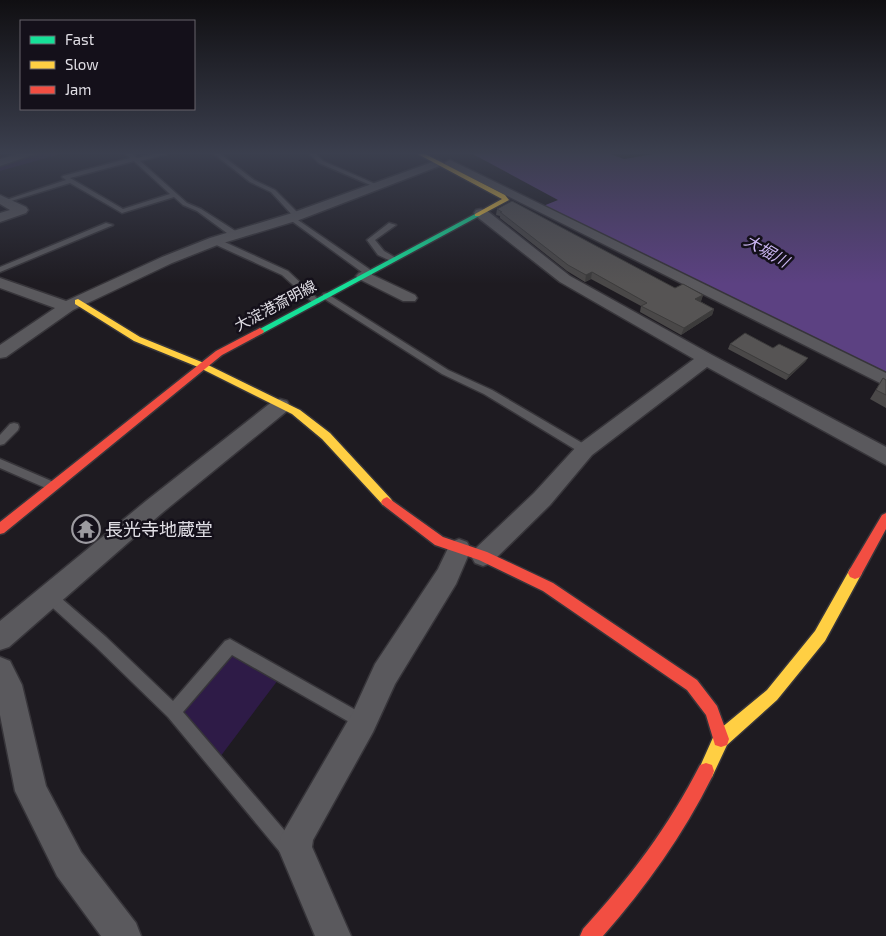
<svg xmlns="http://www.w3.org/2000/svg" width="886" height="936" font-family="'Exo 2','Noto Sans JP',sans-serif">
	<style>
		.green { fill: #2e1b47 }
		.water { fill: #5c4182 }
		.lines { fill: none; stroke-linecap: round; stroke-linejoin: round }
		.lane-casing { stroke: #37353a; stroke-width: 3 }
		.street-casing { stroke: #37353a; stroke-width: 3 }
		.fast-casing { stroke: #37353a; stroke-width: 3 }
		.slow-casing { stroke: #37353a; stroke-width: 3 }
		.jam-casing { stroke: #37353a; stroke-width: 3 }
		.lane { fill: #5a595d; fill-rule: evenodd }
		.street { fill: #5a595d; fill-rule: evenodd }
		.fast { fill: #16e098; fill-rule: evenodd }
		.slow { fill: #ffcf43; fill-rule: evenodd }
		.jam { fill: #f24e42; fill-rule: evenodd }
		.wall { fill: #4a4848 }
		.shaded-wall { fill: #3c3b3b }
		.building { fill: #565454; stroke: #3c3b3b }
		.labels { text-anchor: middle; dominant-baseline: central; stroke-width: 5; stroke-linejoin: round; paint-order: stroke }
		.far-street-label { font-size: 15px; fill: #e0dee5; stroke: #14101a }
		.far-water-label { font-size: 16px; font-style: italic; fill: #cab5f1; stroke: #14101a }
		.poi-label { font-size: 18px; fill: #e0dee5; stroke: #14101a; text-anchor: start }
	</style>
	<rect width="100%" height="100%" fill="#1e1b21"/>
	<path class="green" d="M38 153H64L0 171V165Z
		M230 652 278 680 220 757 184 715 187 702Z"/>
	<path class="water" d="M471 153H608L624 159 660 153H886V375L651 259 652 258 543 206 558 200Z"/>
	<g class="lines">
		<defs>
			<path id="lane" d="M125 153H131L137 158 159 153H168L167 154 140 161 187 203 201 209 237 232V236H231L197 211 183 205 174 197 122 213 70 183 8 202 3 201 66 180 62 177 63 176 130 158ZM134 161 170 194 123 209 70 178Z
				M213 153H219L254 180 275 190 301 216 295 218 372 271V275H366L289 219V217H294L271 192 250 182Z
				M309 153H315L323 161 380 186 375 187 319 163Z
				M106 223 113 225 0 272V267Z
				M389 223 396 225 375 240 384 251 396 258 397 260 393 262 378 255 367 240Z
				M212 239H218L288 271 320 301 319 303H313L282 275 212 243Z
				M326 293 448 370 492 390 589 447 590 450 589 453H581L484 394 442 374 323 298V294Z
				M14 423 18 424 19 427 18 430 4 444 0 445V435L10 424Z
				M0 459 56 483 58 486 56 489H48L0 468Z
				M49 590 54 592 106 637 173 701 225 641 230 639 368 717 371 722 368 727 363 730 358 727 232 655 183 712 291 838 298 841 301 847 298 853 292 856 280 852 168 717 96 647 44 600 42 596 44 592Z"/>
			<path id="street" d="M22 153H38L0 166V159Z
				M438 160 444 163 442 165 299 220 220 244 172 263 73 310 6 357 0 358V345L55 308 0 288V278L66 301 162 257 210 238 289 214Z
				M450 160 886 373V386L446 165 444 163Z
				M0 195 26 207 28 210 26 213 0 222V213L10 210 0 204Z
				M481 209 486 210 570 276 712 355 886 447V465L707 367 592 455 550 505 491 563 483 566 475 563 471 556 475 549 534 493 578 445 694 359 560 282 476 216 474 213 476 210Z
				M364 271 415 295 417 298 415 301H403L359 279 356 276 359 273Z
				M280 399 287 401 290 406 287 411 162 513 9 647 0 650V621L146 501 273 401Z
				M459 539 467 542 471 549 456 584 395 684 373 732 313 840 312 847 351 936H315L278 848 281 836 353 712 375 664 438 569 451 542Z
				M0 657 10 661 22 685 46 786 81 852 136 923 141 936H101L57 876 15 791 0 715Z"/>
			<path id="fast" d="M475 214 481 215 263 333 260 334 256 331Z"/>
			<path id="slow" d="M416 153H423L505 195 509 200 479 216H475V214L502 199Z
				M78 299 140 337 204 363 300 410 330 433 391 499 393 502 391 505H383L322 439 292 414 198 367 134 341 75 304V300Z
				M855 567 860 569 862 573 825 641 777 700 727 745 712 777 706 779 700 777 698 771 715 733 767 690 815 631 850 569Z"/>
			<path id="jam" d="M260 328 264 331 263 333 222 355 4 533 0 534V522L216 351Z
				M387 497 443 537 487 552 553 583 697 680 717 706 729 739 727 745 721 747 715 745 706 715 687 690 543 591 479 560 435 545 383 505 381 502 383 499Z
				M886 513V529L860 577 855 579 850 577 848 573 850 569 882 515Z
				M706 763 712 765 714 771 712 777C683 835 646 887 603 936H580L583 929C629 879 669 826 700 765Z"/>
		</defs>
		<use href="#lane" class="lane-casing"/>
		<use href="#street" class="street-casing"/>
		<use href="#fast" class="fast-casing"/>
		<use href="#slow" class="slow-casing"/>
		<use href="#jam" class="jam-casing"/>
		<use href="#lane" class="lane"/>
		<use href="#street" class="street"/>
		<use href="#fast" class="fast"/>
		<use href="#slow" class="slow"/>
		<use href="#jam" class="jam"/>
	</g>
	<path class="wall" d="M497 209 675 288 703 295 701 301H700L714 309 712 315 681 335 640 312 641 306 591 279 585 282 567 271 500 218V216L496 215Z
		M730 344 773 348 808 358 805 362 786 380 728 349Z
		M883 378 886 380V408L870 399Z"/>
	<path class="shaded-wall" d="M592 272 591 279 585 282 586 275Z
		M703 295 701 301 693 305 695 299Z
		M714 309 712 315 681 335 684 328Z
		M808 358 805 362 786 380 789 375Z"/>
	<path class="building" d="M512 201 675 288 683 284 703 295 695 299 714 309 684 328 641 306 647 303 592 272 586 275 568 265 500 212H502L497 209Z
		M745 333 773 348 779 344 808 358 789 375 730 344Z
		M883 378 886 380V395L876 390Z"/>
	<linearGradient id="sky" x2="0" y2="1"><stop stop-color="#100f12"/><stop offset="0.54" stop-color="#3b3f4e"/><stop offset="1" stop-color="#3b3f4e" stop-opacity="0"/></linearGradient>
	<rect width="886" height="284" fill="url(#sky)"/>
	<defs>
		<symbol id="temple-ring" viewBox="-11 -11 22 22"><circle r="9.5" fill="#14101a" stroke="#9c9aa0" stroke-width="1.5"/><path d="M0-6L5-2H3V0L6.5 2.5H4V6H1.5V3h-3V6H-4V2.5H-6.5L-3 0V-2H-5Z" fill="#9c9aa0"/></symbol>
	</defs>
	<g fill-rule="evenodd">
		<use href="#temple-ring" x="70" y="513" width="32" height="32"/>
	</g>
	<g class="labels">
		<g class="far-street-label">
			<text transform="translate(275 305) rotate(-28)">大淀港斎明線</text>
		</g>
		<g class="far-water-label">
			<text transform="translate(767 250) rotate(30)">大堀川</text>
		</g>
		<g class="poi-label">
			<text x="105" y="529">長光寺地蔵堂</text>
		</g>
	</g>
	<rect x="20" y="20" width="175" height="90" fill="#14101a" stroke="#66626b"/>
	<rect x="30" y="36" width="25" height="8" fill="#16e098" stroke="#66626b"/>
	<text x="65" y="45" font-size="15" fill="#e0dee5">Fast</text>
	<rect x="30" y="61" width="25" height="8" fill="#ffcf43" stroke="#66626b"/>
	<text x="65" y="70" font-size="15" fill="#e0dee5">Slow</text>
	<rect x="30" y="86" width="25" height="8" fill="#f24e42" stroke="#66626b"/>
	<text x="65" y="95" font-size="15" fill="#e0dee5">Jam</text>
</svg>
